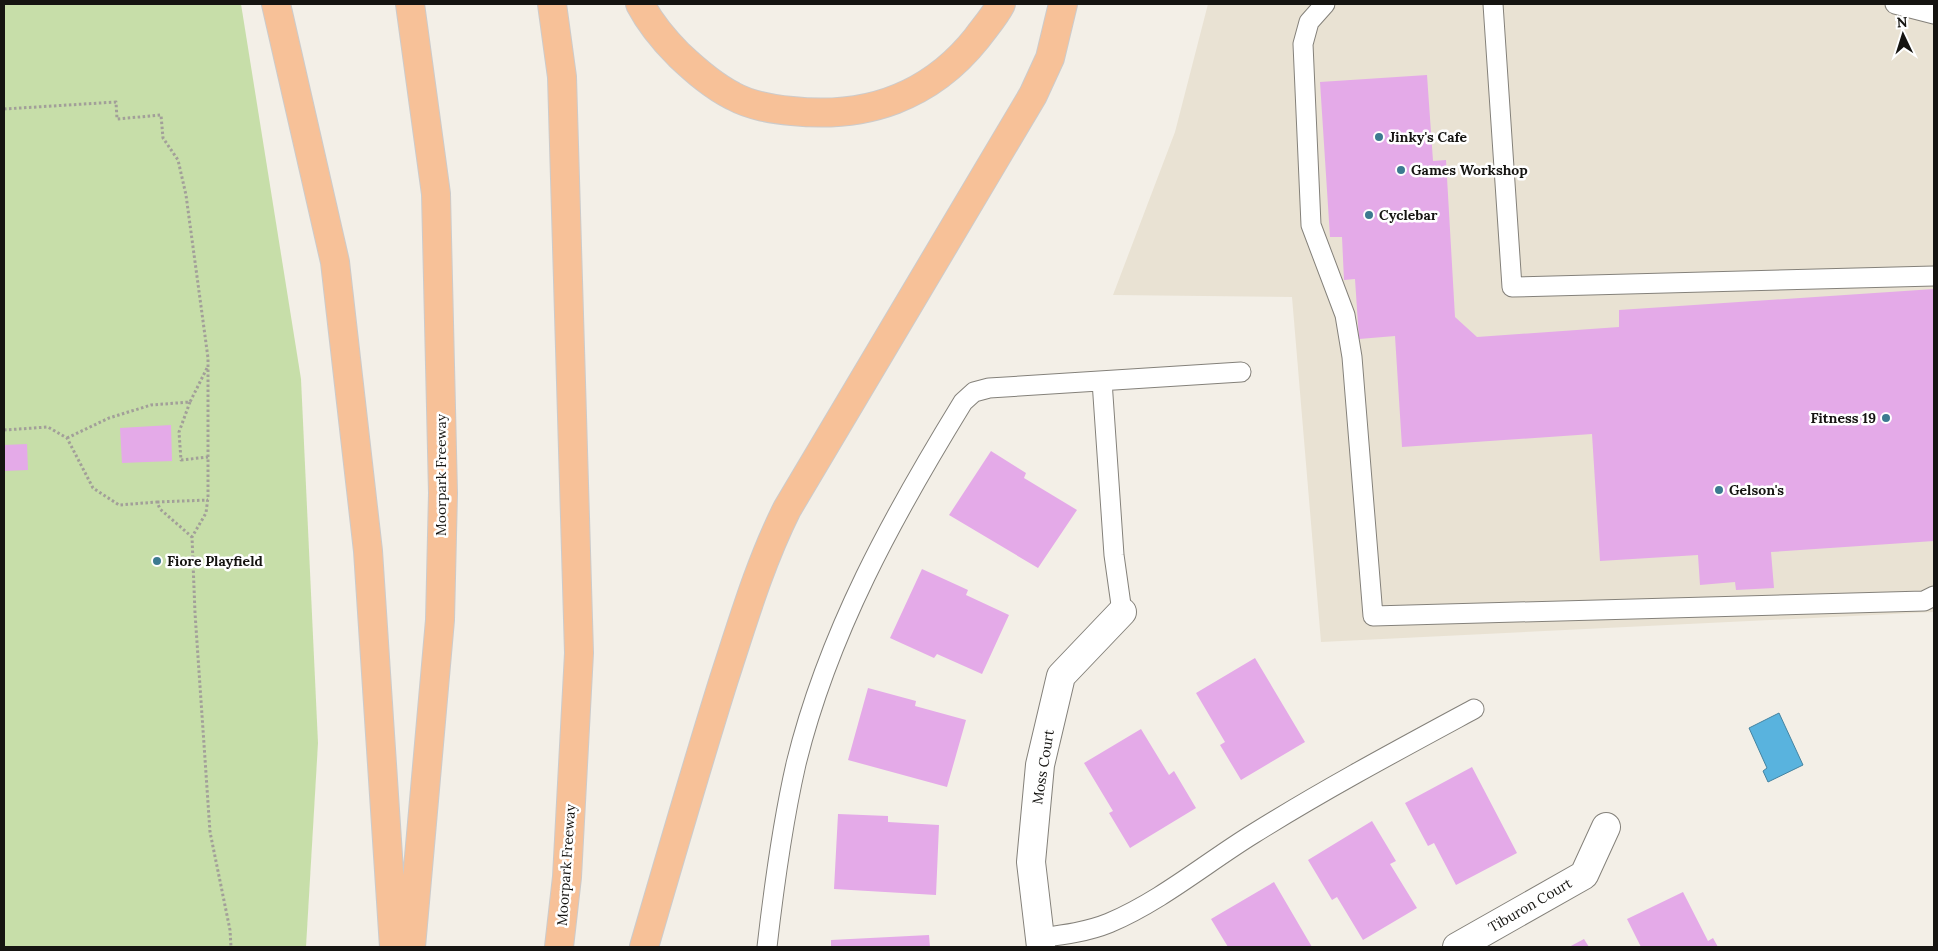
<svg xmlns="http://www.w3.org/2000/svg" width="1938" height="951" font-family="Lora,serif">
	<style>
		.built { fill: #e9e2d3 }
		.green { fill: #c7dea9 }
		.water { fill: #59b3de; stroke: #4583a0 }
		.building { fill: #e4aae8 }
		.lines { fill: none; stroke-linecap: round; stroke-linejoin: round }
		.service-casing { stroke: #84817a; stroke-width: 21 }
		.minor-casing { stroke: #84817a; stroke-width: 30 }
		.motorway-casing { stroke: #cccbcb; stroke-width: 30 }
		.path { stroke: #a29f99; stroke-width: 3; stroke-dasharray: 2.5 2.5; stroke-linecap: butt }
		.service { stroke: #fff; stroke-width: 19 }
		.minor { stroke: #fff; stroke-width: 28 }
		.motorway { stroke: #f7c198; stroke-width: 28 }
		.poi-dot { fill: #3c7a90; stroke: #fff; stroke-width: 2 }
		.labels { text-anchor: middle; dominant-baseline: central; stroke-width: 5; stroke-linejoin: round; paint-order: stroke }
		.poi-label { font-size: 14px; font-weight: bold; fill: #151411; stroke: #fff; text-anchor: start }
		.street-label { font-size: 14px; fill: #151411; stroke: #fff }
	</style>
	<rect width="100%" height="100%" fill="#f3efe7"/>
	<path class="built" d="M1208 4H1934V612L1321 642 1292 297 1113 295 1175 132Z"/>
	<path class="green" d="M4 4H241L301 379 318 743 306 947H4Z"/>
	<path class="water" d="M1779 713 1803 765 1768 782 1763 771 1767 768 1749 728Z"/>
	<path class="building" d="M1427 75 1433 161 1446 160 1455 317 1477 337 1619 327V310L1934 289V541L1771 552 1774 588 1736 590 1735 582 1700 585 1698 555 1600 561 1592 434 1402 447 1395 336 1359 339 1355 279 1344 280 1342 237H1330L1320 82Z
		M171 425 172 461 122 463 120 428Z
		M27 444 28 470 4 471V445Z
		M991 451 1026 473 1024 478 1077 510 1038 568 949 515Z
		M922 569 968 590 966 595 1009 615 982 674 937 654 934 658 890 638Z
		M1255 658 1305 742 1241 780 1220 745 1225 742 1196 693Z
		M868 688 916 701 915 706 966 720 947 787 848 760Z
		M1141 729 1169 775 1174 771 1196 808 1130 848 1109 813 1113 811 1084 763Z
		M1472 767 1517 853 1456 885 1434 843 1428 846 1405 803Z
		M838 814 888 816V822L939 825 936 895 834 889Z
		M1372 821 1396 861 1390 864 1417 908 1363 940 1337 897 1332 900 1308 860Z
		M1274 882 1312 947H1228L1211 919Z
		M1683 892 1708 941 1713 938 1718 947H1641L1627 919Z
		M929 935 930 947H831V940Z
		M1584 939 1589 947H1569Z"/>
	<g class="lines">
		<defs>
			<path id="service" d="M1325 4 1309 22 1303 44 1311 225 1345 315 1352 357 1373 616 1924 601 1934 596
				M1493 4 1512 287 1934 276
				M1895 4 1934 14
				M1102 381 1114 555 1122 612
				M1039 938C1062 935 1087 932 1109 923 1161 901 1206 863 1253 834 1325 789 1400 749 1474 709
				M767 947C774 886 782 825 796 764 828 633 893 516 963 402L974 392 989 388 1241 372"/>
			<path id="minor" d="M1041 947 1031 862 1040 765 1061 676 1122 612
				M1457 947 1584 875 1606 827"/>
			<path id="motorway" d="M276 4 335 262 368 551 394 947
				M410 4 436 194 443 493 440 620 411 947
				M552 4 562 77 579 653 567 877 559 947
				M640 4C650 23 664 40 679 55 696 71 713 86 733 96 751 106 772 109 792 111 866 119 930 97 977 38 985 27 995 16 1001 4
				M644 947C670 858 696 768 724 679 743 621 760 563 787 509L1033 95 1050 58 1063 4"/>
		</defs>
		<use href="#service" class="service-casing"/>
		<use href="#minor" class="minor-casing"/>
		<use href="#motorway" class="motorway-casing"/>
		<path class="path" d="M4 109 116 102 117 119 161 115 163 138 178 160 186 195 208 358V497L206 513 192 537 195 613 210 832 230 930 231 947
			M190 402 179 432 181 460 208 457
			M4 430 48 427 67 438 93 488 119 505 157 502 160 509 192 537
			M67 438 109 418 151 405 190 402 208 366
			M157 502 208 500"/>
		<use href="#service" class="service"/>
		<use href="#minor" class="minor"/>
		<use href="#motorway" class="motorway"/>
	</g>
	<g class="poi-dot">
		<circle cx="1379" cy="137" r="5"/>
		<circle cx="1401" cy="170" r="5"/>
		<circle cx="1369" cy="215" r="5"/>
		<circle cx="1886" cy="418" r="5"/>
		<circle cx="1719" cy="490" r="5"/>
		<circle cx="157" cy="561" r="5"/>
	</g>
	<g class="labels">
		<g class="poi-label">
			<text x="1389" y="137">Jinky's Cafe</text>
			<text x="1411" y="170">Games Workshop</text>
			<text x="1379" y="215">Cyclebar</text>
			<text x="1876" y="418" text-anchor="end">Fitness 19</text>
			<text x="1729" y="490">Gelson's</text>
			<text x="167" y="561">Fiore Playfield</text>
		</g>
		<g class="street-label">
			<text transform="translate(441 475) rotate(-90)">Moorpark Freeway</text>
			<text transform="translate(1043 767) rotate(-81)">Moss Court</text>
			<text transform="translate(566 865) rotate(-86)">Moorpark Freeway</text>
			<text transform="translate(1530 905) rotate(-30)">Tiburon Court</text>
		</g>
	</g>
	<rect width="1938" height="951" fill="none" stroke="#151411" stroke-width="10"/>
	<g transform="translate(1903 35) rotate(356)" stroke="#ffffff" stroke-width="4" paint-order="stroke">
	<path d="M0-4L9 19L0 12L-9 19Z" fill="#151411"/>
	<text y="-8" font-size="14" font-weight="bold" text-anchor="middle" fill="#151411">N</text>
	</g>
</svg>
